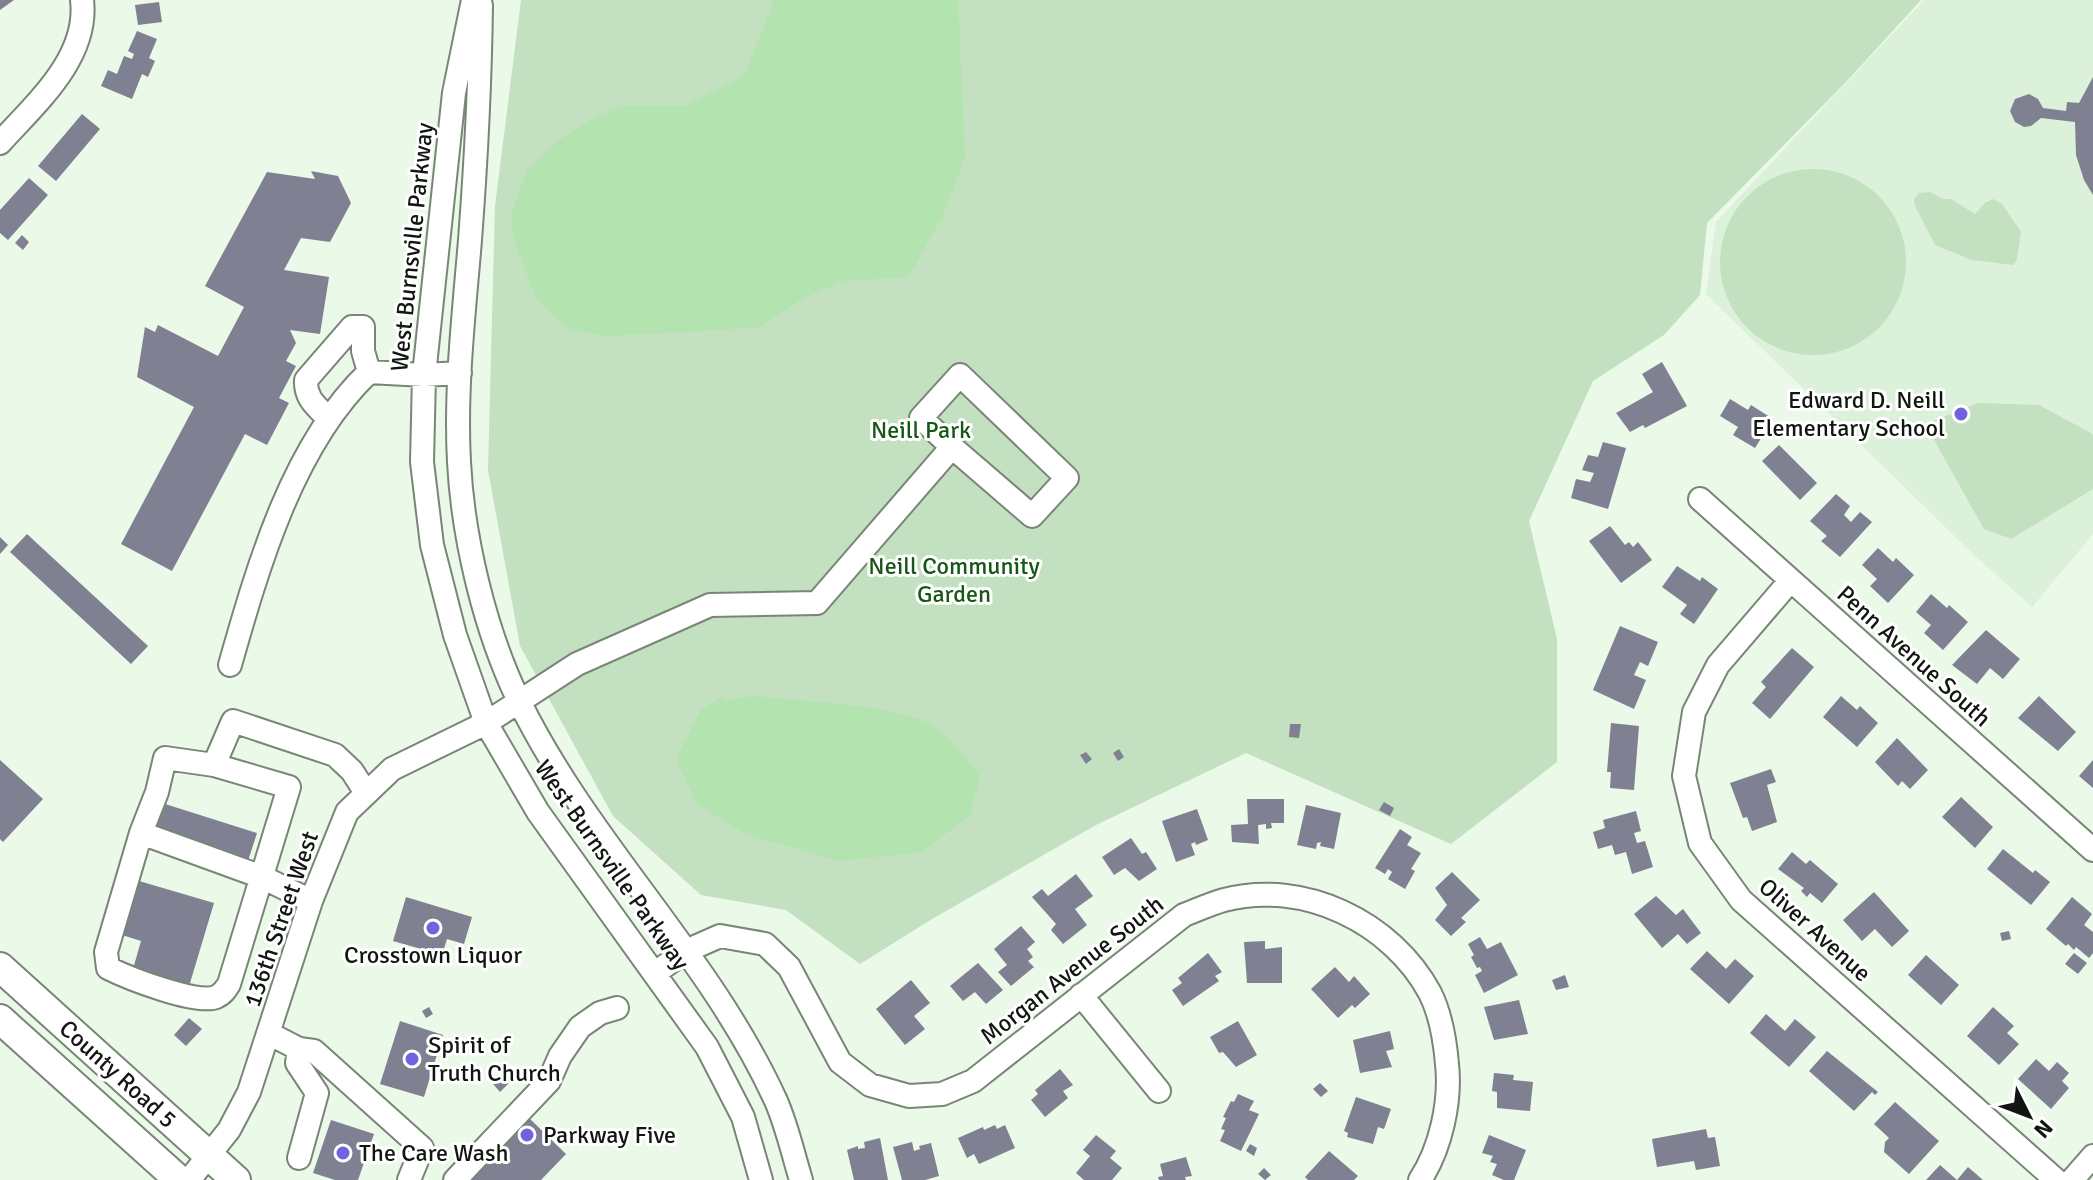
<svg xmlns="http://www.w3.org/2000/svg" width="2093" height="1180" font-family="Signika,sans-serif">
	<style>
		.built { fill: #dcf1da }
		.green { fill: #c3e0c0 }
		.water { fill: #b3e4af }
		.building { fill: #7f8092 }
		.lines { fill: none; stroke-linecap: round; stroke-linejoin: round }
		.minor-casing { stroke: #788676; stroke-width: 26 }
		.major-casing { stroke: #788676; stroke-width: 32 }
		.minor { stroke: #fff; stroke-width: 22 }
		.major { stroke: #fff; stroke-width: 28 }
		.poi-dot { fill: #6f64de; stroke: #fff; stroke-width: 3 }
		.labels { text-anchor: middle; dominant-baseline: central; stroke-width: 6; stroke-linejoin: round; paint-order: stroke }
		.street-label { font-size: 24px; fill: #111611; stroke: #fff }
		.poi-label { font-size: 24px; fill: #111611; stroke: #fff; text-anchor: start }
		.park-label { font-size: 24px; fill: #155714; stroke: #fff }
	</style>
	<rect width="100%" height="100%" fill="#eaf9e8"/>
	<path class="built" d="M1924 0H2093V534L2032 607 1973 554 1706 294 1716 222Z"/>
	<path class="green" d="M521 0H1921L1846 82 1707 223 1700 295 1664 335 1593 381 1529 521 1557 639V762L1451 844 1246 753 1096 825 932 919 860 964 786 910 701 895 613 816 520 646 488 470 495 206Z
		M1720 262a93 93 0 1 1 186 0a93 93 0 1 1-186 0Z
		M1930 192 1943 199H1951L1975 214 1985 203 1993 199 2002 204 2021 232 2017 259 2013 265 1972 260 1935 245 1915 206 1914 199 1919 193Z
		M1978 403 2039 405 2091 433 2093 435V489L2011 539 1984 529 1925 424Z"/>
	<path class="water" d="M770 0H958L965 158 942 218 908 277 842 281 801 300 760 327 686 332 603 336 567 328 536 299 514 240 511 215 527 170 554 143 595 117 625 105 684 106 744 76 773 4Z
		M756 696C808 702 882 703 929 723 945 731 970 762 980 777L971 809 973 813 922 852 840 861 745 834 696 803 678 764 679 752 700 711 721 697 727 700Z"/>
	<path class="building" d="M0 0H14L0 10Z
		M159 2 162 22 138 25 135 5Z
		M137 31 157 39 149 58 155 61 148 77 142 74 132 99 101 86 108 70 117 74 124 56 132 59 134 54 128 51Z
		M2093 77V195L2084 180 2076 155 2075 122 2041 118 2031 126 2024 127 2015 122 2010 111 2015 99 2029 94 2038 99 2043 108 2066 111 2067 102 2079 103Z
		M82 114 100 129 56 181 38 166Z
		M311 171 338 176 351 203 330 242 301 238 284 270 329 277 320 334 290 330 296 343 286 361 296 366 279 398 289 403 267 445 245 434 172 571 121 544 194 407 137 377 145 327 155 332 158 325 218 356 244 307 205 286 267 172 315 179Z
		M29 178 48 195 8 240 0 233V210Z
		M22 235 29 242 23 250 15 243Z
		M1662 362 1687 406 1645 428 1643 425 1630 432 1616 413 1653 392 1642 374Z
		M1730 399 1748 410 1751 405 1773 419 1755 448 1733 435 1738 427 1720 416Z
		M1603 442 1626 448 1608 509 1571 498 1576 479 1590 482 1594 473 1582 470 1588 455 1598 457Z
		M1779 445 1817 483 1800 500 1762 461Z
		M1836 494 1850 506 1844 515 1851 522 1860 512 1872 522 1840 557 1821 541 1827 536 1810 521Z
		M1610 526 1625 545 1629 542 1633 547 1638 542 1652 560 1621 583 1589 541Z
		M27 534 148 646 131 664 10 552Z
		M0 537 8 545 0 554Z
		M1878 548 1893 562 1896 558 1914 575 1888 603 1870 586 1877 579 1862 565Z
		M1677 566 1700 581 1702 577 1718 589 1694 624 1680 614 1687 605 1662 587Z
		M1931 594 1947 608 1949 605 1968 622 1943 650 1924 633 1931 625 1916 612Z
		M1620 626 1658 642 1648 666 1640 662 1634 675 1646 680 1634 709 1593 690Z
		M1986 630 2020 659 2003 679 1990 668 1977 684 1952 665Z
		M1792 648 1814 667 1770 719 1752 703 1766 687 1761 682Z
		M1841 696 1857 710 1860 706 1878 723 1857 747 1823 717Z
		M2039 696 2076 732 2058 751 2018 718Z
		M1611 723 1639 726 1634 790 1610 788 1611 772H1607Z
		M1290 724H1301L1299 738 1289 737Z
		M1897 738 1928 770 1910 789 1902 781 1898 786 1875 762Z
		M1119 749 1124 757 1118 761 1113 753Z
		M1086 752 1092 759 1086 764 1080 755Z
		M0 760 43 799 3 842 0 839Z
		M2093 760V788L2079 776Z
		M1771 769 1776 782 1767 785 1777 822 1752 831 1747 817 1743 818 1730 783Z
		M1961 797 1993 827 1975 848 1942 817Z
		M1247 799H1284V823H1271L1272 828 1266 829V824L1258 825 1259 844 1232 842 1231 825 1248 824Z
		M1384 802 1394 808 1390 816 1379 810Z
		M162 803 257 833 248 861 153 831Z
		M1306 805 1341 813 1334 849 1320 846 1321 842 1317 843 1316 849 1297 845Z
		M1197 809 1208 840 1196 845 1195 842 1191 844 1195 855 1176 862 1162 821Z
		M1636 811 1641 831 1634 833 1637 843 1645 841 1653 867 1632 874 1626 852 1615 855 1612 845 1598 849 1593 832 1605 828 1603 820Z
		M1400 829 1412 837 1407 845 1421 853 1411 869 1415 871 1405 889 1388 879 1392 872 1388 869 1385 874 1375 868Z
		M1131 838 1142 854 1146 852 1157 869 1139 881 1125 868 1114 875 1102 857Z
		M2003 849 2033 873 2035 870 2050 882 2031 905 1987 869Z
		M1792 852 1806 864 1810 860 1838 884 1822 903 1810 893 1807 897 1801 891 1804 888 1778 869Z
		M1452 872 1480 900 1461 918 1466 922 1451 936 1435 920 1447 905 1435 888Z
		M1076 874 1093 896 1075 909 1087 925 1063 944 1051 930 1056 924 1032 897 1042 889 1048 896Z
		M139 881 214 903 187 993 131 976 141 941 122 935Z
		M1874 892 1909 931 1892 947 1875 929 1862 941 1843 920Z
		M1656 896 1676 915 1683 909 1701 933 1687 944 1678 934 1662 948 1634 914Z
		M406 897 472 917 464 944 447 939 442 955 393 941Z
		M2072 897 2092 914 2084 925 2093 932V953L2089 958 2076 947 2074 950 2068 944 2066 946 2046 929Z
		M1021 926 1035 942 1027 949 1033 957 1028 961 1034 967 1011 986 998 972 1007 965 994 949Z
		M2009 931 2011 939 2002 941 2000 933Z
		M1480 937 1487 949 1501 942 1518 975 1484 993 1475 975 1482 971 1480 967 1477 968 1471 957 1474 955 1468 944Z
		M1265 941V949L1282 947V983H1247L1244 942Z
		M1707 951 1726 969 1735 959 1754 976 1729 1004 1690 969Z
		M1208 953 1222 972 1215 976 1219 981 1183 1006 1172 990 1182 983 1178 978Z
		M2074 953 2087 963 2078 974 2065 964Z
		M1926 955 1959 985 1941 1005 1908 975Z
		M978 963 1003 990 986 1004 975 992 963 1001 950 986Z
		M1335 967 1349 982 1354 976 1370 994 1355 1008 1352 1005 1338 1018 1311 989Z
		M1565 975 1569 987 1556 990 1552 980Z
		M911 980 930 1003 914 1016 925 1029 905 1045 876 1009Z
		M1519 1000 1528 1034 1494 1040 1484 1007Z
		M429 1007 433 1014 426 1018 422 1011Z
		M1993 1007 2014 1026 2007 1033 2019 1044 1999 1065 1967 1036Z
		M1766 1014 1785 1031 1795 1019 1816 1037 1789 1067 1750 1033Z
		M189 1018 202 1029 186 1046 174 1035Z
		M400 1021 443 1035 424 1097 380 1084Z
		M1238 1021 1257 1055 1236 1067 1223 1052 1219 1053 1210 1037Z
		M1390 1031 1394 1049 1386 1051 1392 1067 1360 1073 1353 1040Z
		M1827 1051 1878 1092 1875 1095 1872 1092 1854 1111 1809 1071Z
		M2036 1059 2049 1071 2057 1062 2069 1073 2062 1081 2069 1088 2051 1109 2018 1079Z
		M1060 1069 1073 1085 1063 1091 1068 1098 1045 1117 1031 1100 1038 1094 1035 1090Z
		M1494 1073 1514 1075 1513 1080 1533 1082 1530 1111 1497 1108V1092L1492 1091Z
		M504 1074 511 1081 500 1092 493 1084Z
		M1320 1083 1328 1091 1321 1097 1313 1089Z
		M1238 1094 1254 1101 1249 1110 1259 1114 1241 1151 1220 1141 1225 1130 1221 1129 1226 1118 1223 1117 1231 1101 1234 1102Z
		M1356 1097 1391 1109 1384 1129 1378 1127 1373 1144 1347 1137 1348 1133 1344 1131Z
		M1895 1102 1939 1141 1909 1174 1884 1152 1885 1142 1889 1138 1874 1124Z
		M527 1116 566 1154 541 1180H463Z
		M331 1120 374 1134 358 1180H335L313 1173Z
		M995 1125 997 1129 1005 1125 1015 1148 979 1164 974 1154 967 1158 958 1138 983 1127 984 1130Z
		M1706 1129 1708 1138 1715 1137 1720 1166 1696 1170 1694 1161 1657 1167 1652 1139Z
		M1096 1135 1116 1151 1110 1158 1122 1168 1112 1180H1084L1076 1173 1090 1156 1083 1150Z
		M1489 1135 1526 1150 1514 1180H1504L1492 1175 1497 1164 1490 1162 1493 1156 1482 1153Z
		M880 1138 888 1180H854L847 1150 858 1146V1149L865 1148 864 1142Z
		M912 1142 914 1151 920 1149 919 1146 931 1143 939 1176 925 1180H902L893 1147Z
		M1250 1144 1257 1148 1254 1156 1246 1151Z
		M1329 1151 1358 1176 1354 1180H1308L1305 1177Z
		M1186 1157 1192 1176 1185 1177 1186 1180H1159L1158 1177 1163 1176 1160 1164Z
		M1940 1165 1957 1180 1968 1167 1983 1180H1926Z
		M1264 1168 1271 1175 1265 1180 1258 1174Z"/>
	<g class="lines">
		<defs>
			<path id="minor" d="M473 0 454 93 424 375 422 462 432 545 455 635 486 723 538 812 707 1047 743 1117 761 1180
				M481 5C480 84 476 161 470 240 464 313 455 388 459 462 463 539 485 631 519 701 589 844 710 956 776 1101 787 1126 793 1154 801 1180
				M0 143C35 104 89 58 82 0
				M328 418C316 406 305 398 306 380L352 327H363V351L369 372
				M1700 499 2093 850
				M1790 581 1718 665 1694 712 1684 776 1700 843 1741 900 2056 1180
				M230 665C258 566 293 444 369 372L424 375 460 373
				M141 833 106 952 108 968C128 978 197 1005 216 997 223 994 226 989 229 984L289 787 214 765
				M311 901 262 877 141 833 157 792 165 758 214 765 233 721 335 755 352 771 366 793
				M655 973 686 951 720 936 765 944 789 967 840 1062 870 1085 909 1096 942 1094 973 1081 1184 915C1197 910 1210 904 1224 900 1303 879 1392 922 1430 993 1441 1015 1445 1040 1447 1064 1451 1101 1441 1148 1420 1180
				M1081 995 1159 1091
				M270 1034 299 1049 297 1063 317 1093 299 1158
				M299 1049 314 1051 422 1148 409 1180
				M189 1180 229 1130 249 1092 311 901 347 812 392 769 486 723 577 664 710 605 817 603 952 447 1032 516 1067 478 960 375 921 418 952 447
				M455 1180 549 1081 560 1056 580 1027 600 1013 617 1008
				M2072 1180 2093 1156"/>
			<path id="major" d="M0 967 236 1180
				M0 1019 179 1180"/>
		</defs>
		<use href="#minor" class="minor-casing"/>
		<use href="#major" class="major-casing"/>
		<use href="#minor" class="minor"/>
		<use href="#major" class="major"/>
	</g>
	<g class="poi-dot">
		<circle cx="1961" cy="414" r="8"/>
		<circle cx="433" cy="928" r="8"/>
		<circle cx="412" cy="1059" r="8"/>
		<circle cx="527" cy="1135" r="8"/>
		<circle cx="343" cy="1153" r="8"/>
	</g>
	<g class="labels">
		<g class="street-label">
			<text transform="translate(412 247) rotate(-84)">West Burnsville Parkway</text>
			<text transform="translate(1914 656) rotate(42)">Penn Avenue South</text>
			<text transform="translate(612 865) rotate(55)">West Burnsville Parkway</text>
			<text transform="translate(281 919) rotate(-71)">136th Street West</text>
			<text transform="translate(1815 930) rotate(42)">Oliver Avenue</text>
			<text transform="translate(1072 970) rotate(-38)">Morgan Avenue South</text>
			<text transform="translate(118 1074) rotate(42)">County Road 5</text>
		</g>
		<g class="poi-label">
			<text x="1945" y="400" text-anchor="end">Edward D. Neill<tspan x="1945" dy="28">Elementary School</tspan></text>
			<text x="433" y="955" text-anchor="middle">Crosstown Liquor</text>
			<text x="428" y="1045">Spirit of<tspan x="428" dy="28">Truth Church</tspan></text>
			<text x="543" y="1135">Parkway Five</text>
			<text x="359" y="1153">The Care Wash</text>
		</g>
		<g class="park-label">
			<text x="921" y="430">Neill Park</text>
			<text x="954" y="566">Neill Community<tspan x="954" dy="28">Garden</tspan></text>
		</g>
	</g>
	<g transform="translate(2029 1116) rotate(132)" stroke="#ffffff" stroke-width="6" paint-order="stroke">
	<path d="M0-6L14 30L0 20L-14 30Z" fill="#111611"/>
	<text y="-12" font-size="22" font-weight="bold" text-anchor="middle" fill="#111611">N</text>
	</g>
</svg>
